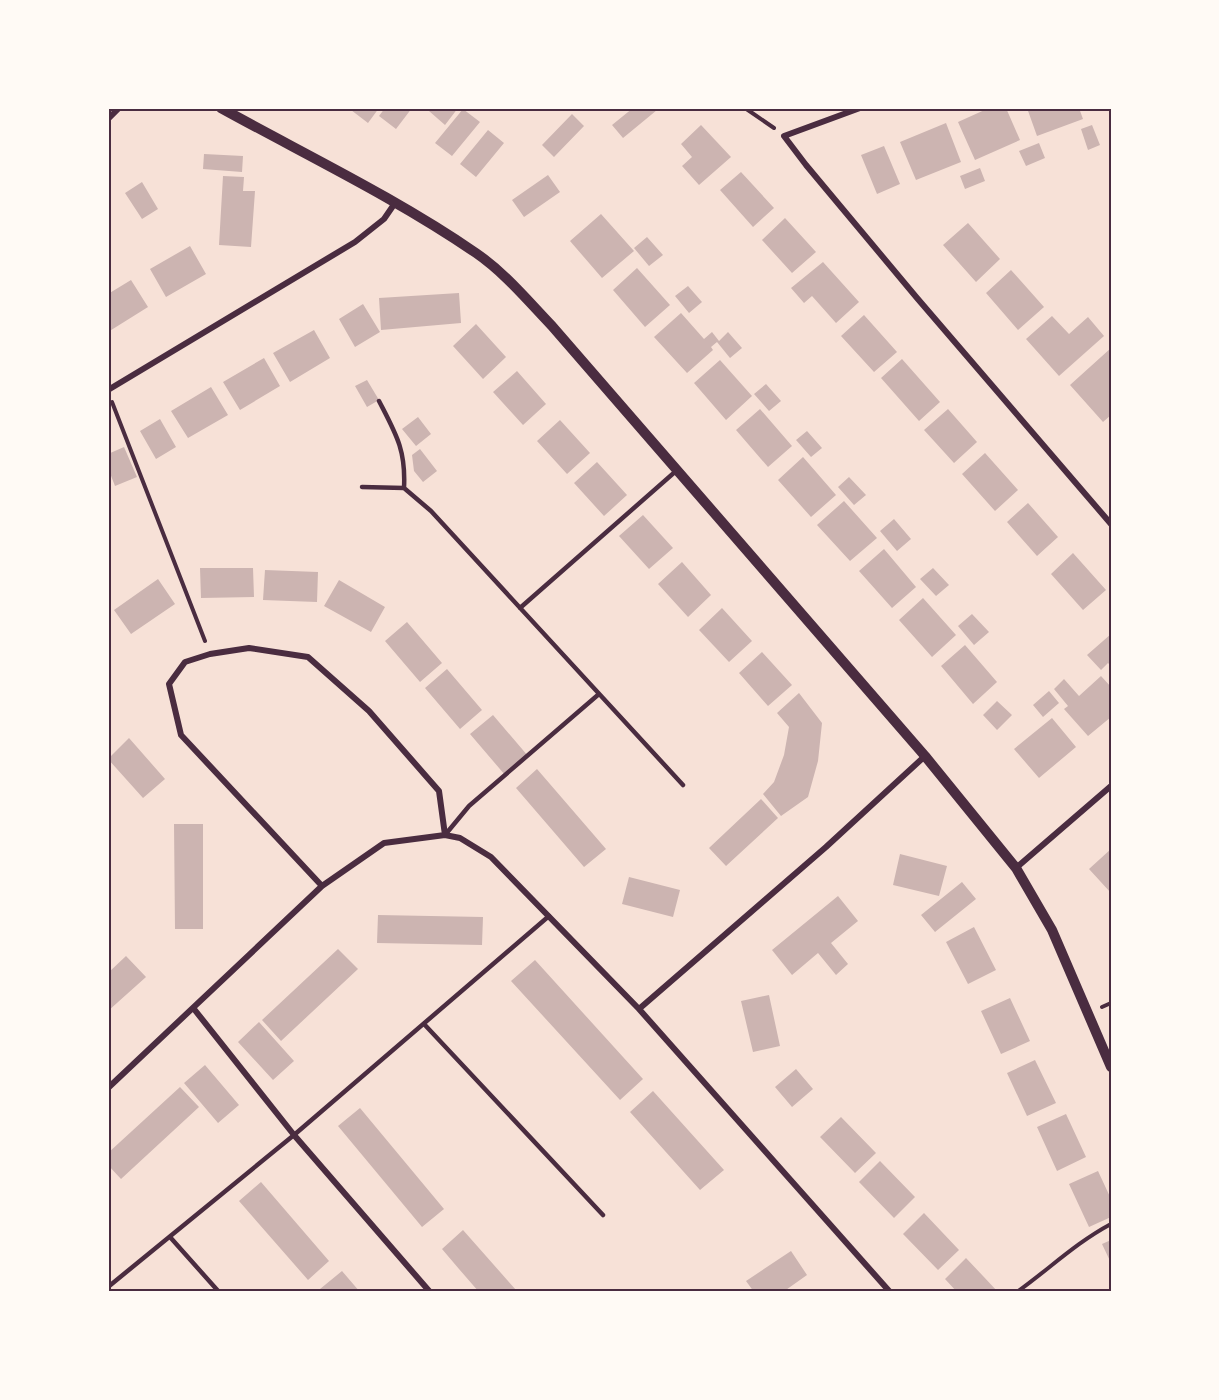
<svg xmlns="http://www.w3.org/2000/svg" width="1219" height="1400" font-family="'Fira Sans',sans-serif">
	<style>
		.building { fill: #ccb4b1 }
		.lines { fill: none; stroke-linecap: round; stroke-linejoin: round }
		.path { stroke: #4a2c40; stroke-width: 4 }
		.service { stroke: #4a2c40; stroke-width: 4.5 }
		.minor { stroke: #4a2c40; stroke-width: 6 }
		.tertiary { stroke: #4a2c40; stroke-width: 10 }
		.neatline { fill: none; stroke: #4a2c40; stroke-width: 2 }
	</style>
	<rect width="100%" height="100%" fill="#f7e1d7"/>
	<path class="building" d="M353 108H379L368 123 351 110Z
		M385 108H412L396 129 379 116Z
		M432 108H458L445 125 429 111Z
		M633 108 657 110 623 138 612 125Z
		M989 108H1006L1020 140 975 160 958 122Z
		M1027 108H1079L1083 119 1037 136Z
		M463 109 480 122 452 156 435 143Z
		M572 114 584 126 554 157 542 145Z
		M946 123 961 162 916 180 900 142Z
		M701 125 731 157 699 185 682 166 692 157 681 144Z
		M1092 125 1100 145 1088 150 1081 129Z
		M488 130 504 143 476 177 460 164Z
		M1039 143 1045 158 1026 166 1019 151Z
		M884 146 900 184 877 194 861 155Z
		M204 154 243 156 242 172 203 169Z
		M980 168 985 181 965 189 960 176Z
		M741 172 774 208 753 227 720 190Z
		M548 175 560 192 524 217 512 200Z
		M223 176 244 177 243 191H255L251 247 219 245Z
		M142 182 158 209 142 219 125 193Z
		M601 214 634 251 602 278 570 241Z
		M785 218 816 252 792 273 762 240Z
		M968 223 1000 259 976 282 943 245Z
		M647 237 663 255 649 266 634 248Z
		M190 246 206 274 166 297 150 269Z
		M823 262 859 302 836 323 812 296 804 303 791 288Z
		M637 268 670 305 645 327 613 290Z
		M1011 270 1044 307 1018 330 986 293Z
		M131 280 148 307 108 332V294Z
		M688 286 702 302 689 313 675 296Z
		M459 293 461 323 381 330 379 298Z
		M363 304 380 332 355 347 339 319Z
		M681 313 704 339 712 332 719 341 728 332 742 348 730 358 717 342 711 347 713 350 687 373 654 337Z
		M864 315 897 352 874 372 841 336Z
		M1052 316 1069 334 1088 317 1104 336 1059 376 1026 339Z
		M476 324 506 357 483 379 453 346Z
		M314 330 330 358 290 382 273 353Z
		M1111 348V415L1103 422 1070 385Z
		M264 358 280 386 240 410 223 382Z
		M902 359 940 402 919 421 881 378Z
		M720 360 752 396 726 420 694 383Z
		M517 371 546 404 523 425 493 392Z
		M367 380 379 400 367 407 355 386Z
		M766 384 781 401 769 411 754 394Z
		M211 387 228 415 188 438 171 411Z
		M760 409 792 446 768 467 736 430Z
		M948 409 977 442 954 463 924 430Z
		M418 417 431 434 416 446 402 429Z
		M160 419 176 447 156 459 140 431Z
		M560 420 590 453 567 474 537 441Z
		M807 431 822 448 811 457 796 440Z
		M124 447 137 477 115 486 108 468V454Z
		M420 449 437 471 423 482 414 471 412 455Z
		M985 453 1018 490 995 511 962 474Z
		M803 457 836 495 811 517 778 480Z
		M597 462 627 495 604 516 574 483Z
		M849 477 866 495 854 505 838 487Z
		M844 501 877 538 850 561 817 525Z
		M1028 503 1058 537 1037 556 1007 522Z
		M643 515 673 548 649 569 619 536Z
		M894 519 911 539 897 551 880 531Z
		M884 549 916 587 892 608 859 571Z
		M1073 553 1106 590 1083 610 1051 574Z
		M682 562 711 595 688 617 658 584Z
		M200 568H253L254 597 201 598Z
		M933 568 949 585 936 596 920 579Z
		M265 570 318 572 317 602 263 600Z
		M158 579 175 604 131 634 114 610Z
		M339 580 385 607 371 632 324 606Z
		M923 598 956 635 932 657 899 620Z
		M722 608 752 641 729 662 699 630Z
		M972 614 989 632 974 645 958 626Z
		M407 622 442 663 420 682 385 641Z
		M1111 634V666L1108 663 1101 670 1087 655Z
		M965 645 997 682 973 704 941 666Z
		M762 652 792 685 768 706 739 673Z
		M447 669 482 710 460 729 425 688Z
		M1101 676 1111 687V717L1088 736 1064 709 1068 706 1054 689 1064 679 1079 696Z
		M1049 691 1059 703 1043 717 1033 705Z
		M799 693 822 723 818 761 808 797 781 816 763 794 774 782 784 755 789 727 777 713Z
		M997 701 1012 715 997 730 983 715Z
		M493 715 528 756 505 775 470 734Z
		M1052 718 1076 747 1039 778 1014 749Z
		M129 738 165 779 143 798 108 759Z
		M537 769 606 849 584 867 516 788Z
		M761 799 778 818 726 866 709 848Z
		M174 824H203V929H175Z
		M1111 849V893L1089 869Z
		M900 854 947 866 939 896 893 885Z
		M629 877 680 890 673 917 622 904Z
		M962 882 976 899 935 932 921 915Z
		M838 896 858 921 831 943 848 964 836 975 818 953 792 975 772 950Z
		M378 915 483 917 482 945 377 943Z
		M974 927 996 970 968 984 946 942Z
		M338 949 358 969 281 1041 262 1020Z
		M126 956 146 977 108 1011V973Z
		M535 960 643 1079 620 1100 511 981Z
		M769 995 780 1046 753 1052 741 1001Z
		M1010 998 1030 1041 1001 1054 981 1011Z
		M259 1022 294 1061 273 1080 238 1042Z
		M1035 1060 1056 1103 1027 1116 1007 1073Z
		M205 1065 239 1105 218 1123 184 1083Z
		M796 1069 813 1089 792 1107 775 1087Z
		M180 1087 199 1107 121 1179 108 1165V1153Z
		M653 1091 724 1170 700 1190 630 1112Z
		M360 1108 444 1209 422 1227 338 1126Z
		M1066 1114 1086 1157 1057 1171 1037 1127Z
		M841 1117 876 1153 855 1173 820 1137Z
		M880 1161 915 1197 894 1218 859 1182Z
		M1098 1171 1111 1199V1217L1089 1227 1069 1184Z
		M261 1182 329 1261 308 1280 239 1201Z
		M924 1213 959 1250 938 1270 903 1234Z
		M463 1230 516 1290 518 1292H479L459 1269 442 1249Z
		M1111 1240V1263L1102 1244Z
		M791 1251 807 1275 783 1292H754L746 1281Z
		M966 1258 983 1276 998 1292H957L945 1279Z
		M342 1271 360 1292H323L320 1289Z"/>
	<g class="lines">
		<path class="path" d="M745 108 774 128
			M112 402 205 641
			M1102 1007 1111 1003
			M1017 1292C1049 1269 1077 1242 1111 1224"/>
		<path class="service" d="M379 401C396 434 406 450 404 488L431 511 683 785
			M362 487 404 488
			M520 608 676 471
			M445 835 469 806 599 694
			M424 1024 603 1215
			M170 1237 219 1292
			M108 1287 294 1135 549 916"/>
		<path class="minor" d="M860 108 784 136 806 165 917 298 1111 524
			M108 119 119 108
			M108 390 355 242 384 219 395 203
			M1016 868 1111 786
			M322 886 181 735 169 684 185 662 210 654 249 648 308 657 369 711 439 791 445 835 460 838 491 857 639 1009 890 1292
			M194 1009 294 1135 430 1292
			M639 1009 826 847 925 756
			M108 1088 322 886 384 843 445 835"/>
		<path class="tertiary" d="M221 108C306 155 396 198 476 253 505 273 528 301 552 326L925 756 1016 868 1052 930 1111 1067"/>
	</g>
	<rect width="1219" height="1400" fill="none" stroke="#fffaf5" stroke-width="219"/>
	<rect x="110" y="110" width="1000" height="1180" class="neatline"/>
</svg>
